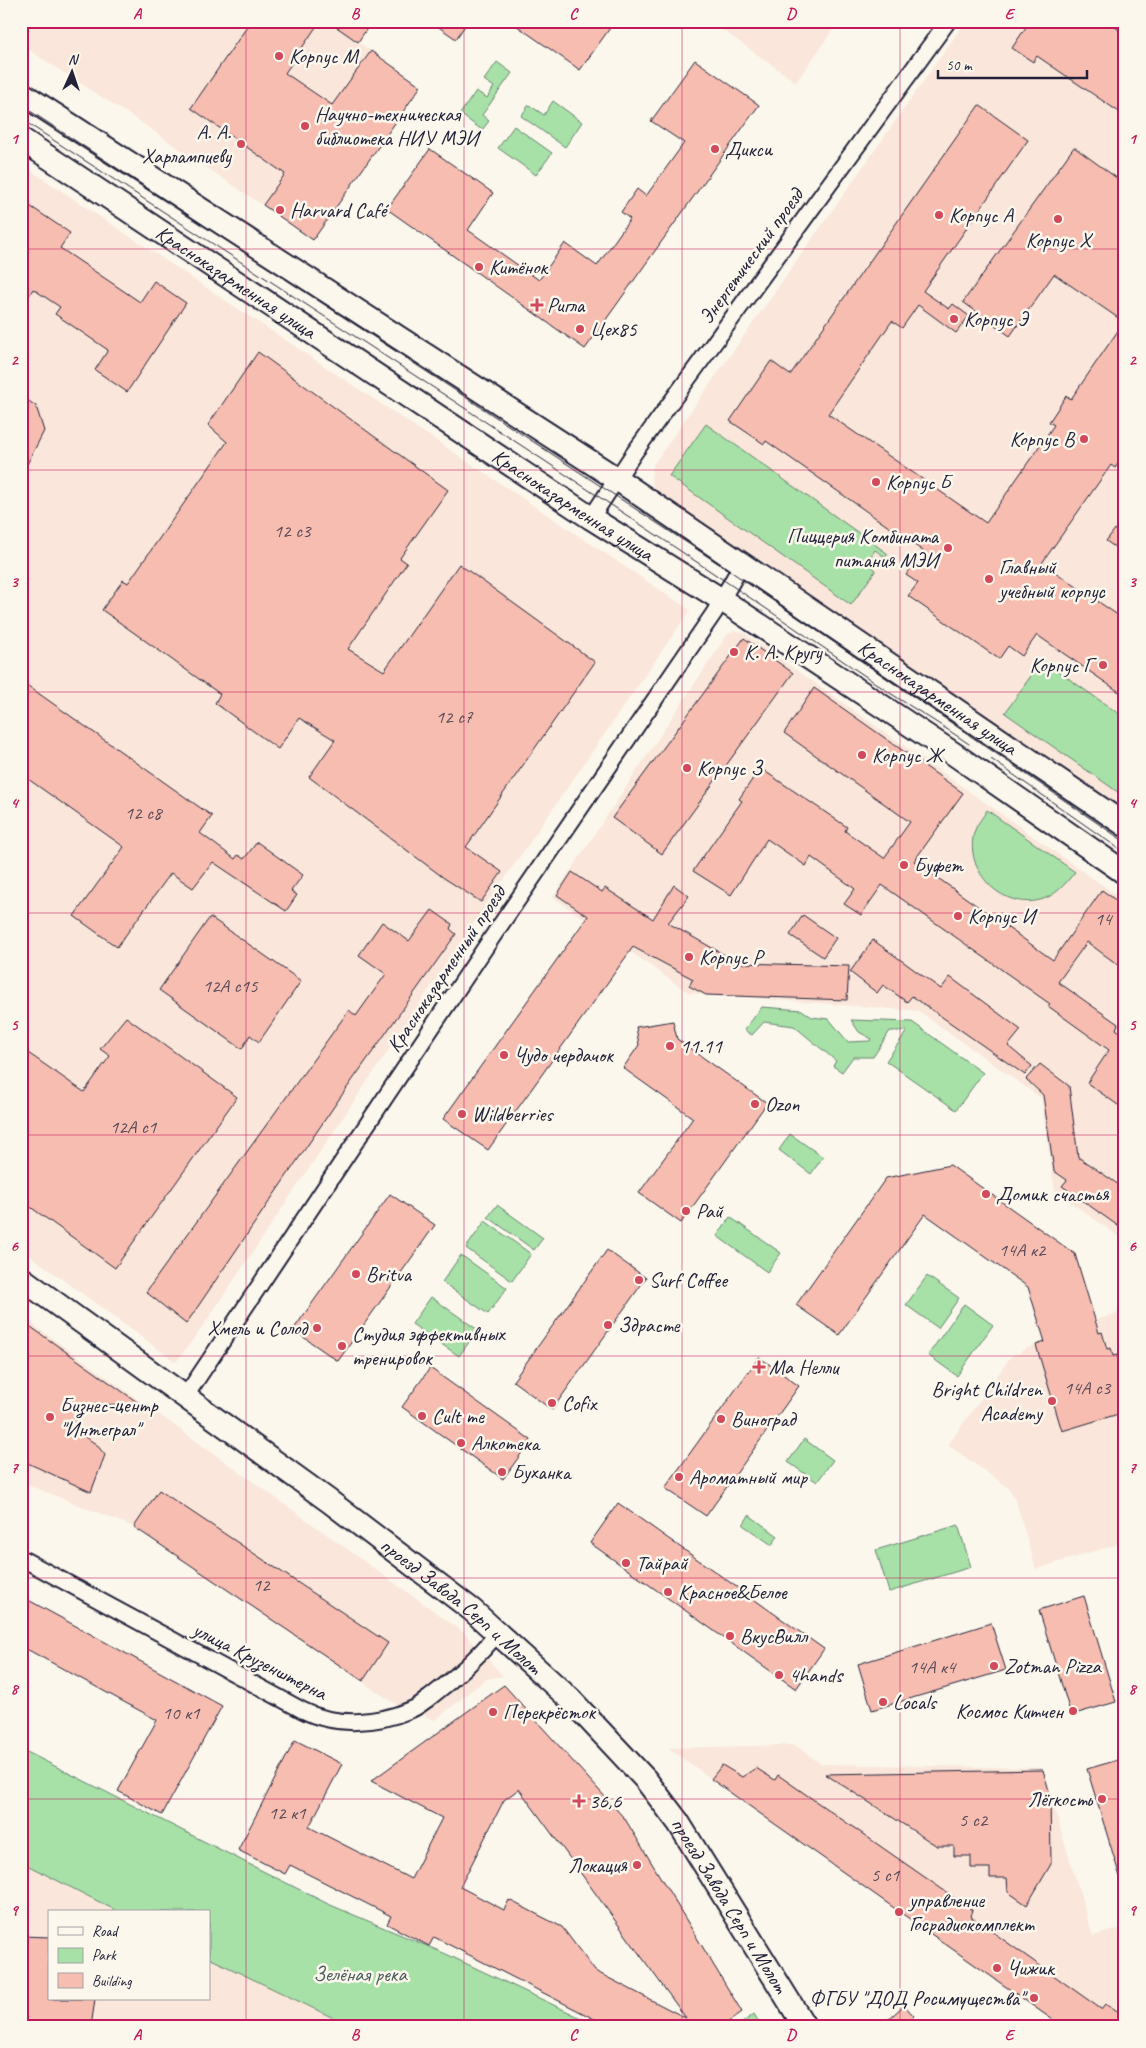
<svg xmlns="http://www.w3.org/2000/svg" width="1146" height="2048" font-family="Caveat,sans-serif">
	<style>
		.built { fill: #fae6da }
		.green { fill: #a7e1a7; stroke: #648271 }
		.building { fill: #f7bdb1; stroke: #22223b; fill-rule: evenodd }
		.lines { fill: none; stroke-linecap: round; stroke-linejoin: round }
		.street-casing { stroke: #22223b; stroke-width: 19 }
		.secondary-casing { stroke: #22223b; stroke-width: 26 }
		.street { stroke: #fbf7ec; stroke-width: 15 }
		.secondary { stroke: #fbf7ec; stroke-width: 22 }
		.tram { stroke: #22223b; stroke-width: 1 }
		.grid { fill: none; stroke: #c2185b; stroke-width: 1; stroke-opacity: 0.55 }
		.poi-dot { fill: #d1495b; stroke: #fbf7ec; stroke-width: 2 }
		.labels { text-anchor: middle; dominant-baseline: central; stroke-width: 5; stroke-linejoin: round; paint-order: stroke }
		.number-label { font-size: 19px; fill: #574958 }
		.poi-label { font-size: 21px; fill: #22223b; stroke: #fbf7ec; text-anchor: start }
		.street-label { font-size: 21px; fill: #22223b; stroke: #fbf7ec }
		.park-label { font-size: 21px; fill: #4a5b5b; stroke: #fbf7ec }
		.neatline { fill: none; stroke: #c2185b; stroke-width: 2 }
		.grid-label { font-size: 16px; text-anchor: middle; font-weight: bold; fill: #c2185b }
	</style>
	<rect width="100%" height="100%" fill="#fbf7ec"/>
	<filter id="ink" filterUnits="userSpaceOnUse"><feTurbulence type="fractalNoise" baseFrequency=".02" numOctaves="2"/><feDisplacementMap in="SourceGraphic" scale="10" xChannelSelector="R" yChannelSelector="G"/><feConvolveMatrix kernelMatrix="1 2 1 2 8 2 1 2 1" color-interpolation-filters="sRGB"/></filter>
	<g filter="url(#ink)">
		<path class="built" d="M21 21H372L358 42 421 86 313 240 139 121 21 45Z
			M710 21H839L796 82Z
			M966 21H1125V812L654 489 651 478 653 465Z
			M21 164 690 610 467 933 201 1329 176 1362 21 1249Z
			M734 631 742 632 1125 901V1241L1055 1191 1041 1098 919 1011 689 993 553 897 727 635Z
			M1125 1311V1542L1036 1569 1016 1501 1009 1488 948 1445 1012 1355 1020 1353 1024 1349 1051 1341 1049 1334Z
			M21 1316 463 1632 503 1676 486 1679 435 1720 394 1703 134 1527 21 1482Z
			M795 1745 821 1764 1042 1768 1093 1936 1125 1927V2027H1061L668 1748Z
			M21 1862 119 1912H49V1999H209V1958L352 2027H21Z"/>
		<path class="green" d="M497 62 512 73 482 115 489 121 482 130 460 114 476 91 487 98 494 87 484 80Z
			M553 101 582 122 565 147 521 116 529 105 544 115Z
			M514 126 552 153 536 175 498 148Z
			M706 424 888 554 885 557 875 550 867 562 876 570 851 605 669 476Z
			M1042 660 1125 718V797L1005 713Z
			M987 810 1075 872C1065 884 1056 896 1040 900 1002 910 964 871 974 833 976 825 983 817 987 810Z
			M762 1007 802 1010 812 1017 829 1019 848 1042 870 1041 872 1039 859 1032 851 1020 912 1022 983 1073 956 1110 886 1061 907 1031H890L873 1057H853L842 1072 833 1066 836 1061 794 1026 764 1022 752 1035 744 1030Z
			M790 1134 823 1157 811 1174 779 1150Z
			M497 1205 543 1238 534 1250 488 1217Z
			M730 1217 781 1253 767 1272 717 1236Z
			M485 1221 531 1254 512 1281 466 1248Z
			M461 1255 507 1288 488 1314 442 1282Z
			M927 1276 959 1298 938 1328 906 1305Z
			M431 1297 478 1330 459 1356 412 1324Z
			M964 1304 993 1325 957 1376 928 1355Z
			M804 1439 833 1460 817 1482 788 1462Z
			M749 1515 778 1536 772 1545 743 1525Z
			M958 1525 971 1567 889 1592 876 1550Z
			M21 1749 328 1904 446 1954 600 2027H352L209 1958V1912H119L21 1862Z
			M754 2014 762 2027H737Z"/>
		<path class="building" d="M251 21H320L285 73 332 105 371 51 421 86 313 240 263 205 285 174 191 108Z
			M328 21H372L358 42Z
			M430 21H468L456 39Z
			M510 21H615L580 70Z
			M1030 21H1106L1125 34V116L1037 56 1033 62 1012 48Z
			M695 60 759 105 585 349 387 209 430 149 493 193 468 230 539 280 565 243 597 266 630 219 621 212 637 189 646 196 684 143 651 121Z
			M979 105 1028 140 923 291 949 309 953 304 969 316 956 333 918 305 902 328 892 321 828 414 986 523 1054 425 1049 422 1066 396 1071 399 1124 322 1054 274 1010 336 963 302 1074 147 1125 184V453L1115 468 1111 465 1042 563 1125 620V696L1037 635 1022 656 1008 646 999 659 908 596 918 583 906 575 923 551 766 441 764 444 730 421 771 361 790 375Z
			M21 200 70 233 60 248 140 302 154 281 186 303 127 392 95 370 108 350 55 314 60 307 33 289 21 308Z
			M258 352 448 490 400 558 407 563 348 649 384 671 459 564 595 662 466 847 502 872 481 902 444 878 309 777 335 740 299 718 278 749 215 703 220 694 102 610 123 580 128 583 227 442 208 425Z
			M21 396 36 406 44 431 21 476Z
			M1125 516V554L1106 541Z
			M744 638 793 673 662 854 612 818Z
			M21 681 212 816 200 833 235 859 238 855 244 859 257 842 303 875 291 891 297 895 286 911 213 862 193 888 171 873 117 947 74 916 124 847 21 774Z
			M814 688 963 793 914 861 1053 960 1102 890 1125 907V970L1087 942 1058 982 1118 1024 1116 1029 1120 1032 1125 1026V1110L1087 1083 1109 1050 1048 1006 1050 1004 882 885 861 915 844 904 855 889 811 857 806 866 767 839 731 895 693 871 742 801 739 799 760 768 847 827 845 831 884 858 910 822 784 733Z
			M572 872 602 892 605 888 653 919 674 885 689 896 668 923 739 963 849 966 847 1000 706 995 689 986 693 979 633 947 488 1150 443 1119 588 916 557 895Z
			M432 910 452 924 450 929 456 934 337 1102 186 1324 146 1292 349 1010 356 1016 386 974 359 955 382 922 409 941Z
			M803 915 836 938 823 957 790 935Z
			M210 917 301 981 259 1042 250 1035 242 1049 159 990Z
			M873 940 941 989 950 977 1021 1030 1008 1046 1032 1066 1025 1075 912 996 907 1002 883 985 877 993 850 972Z
			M126 1017 237 1097 115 1268 29 1206 21 1213V1048L84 1092 110 1056 100 1049Z
			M673 1021 677 1039 767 1103 681 1223 639 1193 693 1118 623 1068 639 1045 636 1027Z
			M1040 1064 1069 1086 1078 1157 1125 1189V1231L1062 1186 1067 1180 1054 1171 1043 1095 1026 1079Z
			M950 1165 1075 1254 1099 1333 1102 1332 1107 1349 1111 1348 1113 1356 1117 1355 1120 1364 1125 1363V1412L1062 1431 1036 1345 1045 1342 1028 1287 925 1214 839 1335 796 1305 886 1178Z
			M390 1194 435 1225 338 1361 293 1330Z
			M607 1250 646 1278 552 1410 513 1381Z
			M21 1320 140 1404 84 1405 74 1430 96 1444 105 1455 91 1492 21 1460Z
			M759 1357 799 1386 706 1516 665 1488Z
			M430 1368 531 1440 503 1479 402 1407Z
			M159 1490 388 1643 363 1681 134 1527Z
			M618 1503 824 1649 796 1689 590 1543Z
			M21 1596 222 1706 162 1815 118 1791 157 1720 21 1646Z
			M1084 1596 1116 1702 1071 1715 1039 1610Z
			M991 1623 1006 1670 872 1710 858 1664Z
			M504 1685 625 1819 742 2012 722 2027H610L434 1937 429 1946 387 1924 391 1916 290 1865 285 1874 238 1850 295 1740 342 1764 309 1827 411 1879 442 1818 371 1781ZM519 1789 569 1857 686 2018 595 1971 562 1927 509 1900 504 1910 460 1887 504 1800Z
			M1125 1758V1879L1121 1880 1087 1769Z
			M722 1765 742 1777 756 1768 775 1780 778 1775 972 1910 970 1916 1101 2009 1105 2004 1125 2017V2027H1063L711 1779Z
			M1043 1770 1050 1794 1051 1864 1027 1905 1008 1892 1007 1878H990V1868H971V1856H954V1846H937L825 1774Z
			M21 1936 49 1937V1999H95L91 2027H21Z
			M904 2005 914 2016 903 2027H880Z"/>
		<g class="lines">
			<defs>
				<path id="street" d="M591 518 634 453 948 21
					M185 1397 497 930 714 613 741 566
					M21 1558 302 1710C335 1727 377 1724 410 1710 417 1708 423 1702 429 1698 454 1679 478 1657 498 1633"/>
				<g id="secondary">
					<path id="s1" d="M21 93 617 479 1125 825"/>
					<path id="s2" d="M21 139 591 518 722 600 954 754 1125 873"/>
					<path id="s3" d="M21 1278 329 1501 472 1610 570 1699 646 1780 678 1822 805 2027"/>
				</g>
			</defs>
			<use href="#street" class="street-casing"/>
			<use href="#secondary" class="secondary-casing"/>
			<use href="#street" class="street"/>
			<use href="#secondary" class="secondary"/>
			<path class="tram" d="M21 105 736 575 1125 842
				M21 119C311 308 602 495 887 691 914 709 942 725 969 744
				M991 759 1125 853"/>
		</g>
	</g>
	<path class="grid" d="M246 21V2027M464 21V2027M682 21V2027M900 21V2027M21 249H1125M21 470H1125M21 692H1125M21 913H1125M21 1135H1125M21 1356H1125M21 1578H1125M21 1799H1125"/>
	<g class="poi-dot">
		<circle cx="279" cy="56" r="5"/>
		<circle cx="305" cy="126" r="5"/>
		<circle cx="241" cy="144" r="5"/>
		<circle cx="715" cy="149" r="5"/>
		<circle cx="280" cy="210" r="5"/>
		<circle cx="939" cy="215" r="5"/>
		<circle cx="1058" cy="219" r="5"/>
		<circle cx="479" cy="267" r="5"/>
		<path d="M534.5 297.5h5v5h5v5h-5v5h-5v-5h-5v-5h5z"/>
		<circle cx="954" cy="319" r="5"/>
		<circle cx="580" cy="329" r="5"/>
		<circle cx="1084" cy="439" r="5"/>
		<circle cx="876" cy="482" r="5"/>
		<circle cx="948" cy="548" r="5"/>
		<circle cx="989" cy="579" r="5"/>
		<circle cx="734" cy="652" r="5"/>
		<circle cx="1103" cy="665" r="5"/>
		<circle cx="862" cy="755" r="5"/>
		<circle cx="687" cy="768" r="5"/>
		<circle cx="904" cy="865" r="5"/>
		<circle cx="958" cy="916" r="5"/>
		<circle cx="689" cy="957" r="5"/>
		<circle cx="670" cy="1046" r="5"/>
		<circle cx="504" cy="1055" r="5"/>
		<circle cx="755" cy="1104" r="5"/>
		<circle cx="462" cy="1114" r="5"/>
		<circle cx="986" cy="1194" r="5"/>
		<circle cx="686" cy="1211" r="5"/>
		<circle cx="356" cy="1274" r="5"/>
		<circle cx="639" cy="1280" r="5"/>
		<circle cx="608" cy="1325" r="5"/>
		<circle cx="317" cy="1328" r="5"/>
		<circle cx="342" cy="1346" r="5"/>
		<path d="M756.5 1359.5h5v5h5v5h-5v5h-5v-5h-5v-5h5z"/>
		<circle cx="1052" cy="1401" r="5"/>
		<circle cx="552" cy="1403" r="5"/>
		<circle cx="422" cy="1416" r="5"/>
		<circle cx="50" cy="1417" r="5"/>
		<circle cx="721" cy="1419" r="5"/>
		<circle cx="461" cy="1443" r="5"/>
		<circle cx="502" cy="1472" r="5"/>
		<circle cx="679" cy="1477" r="5"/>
		<circle cx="626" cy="1563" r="5"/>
		<circle cx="668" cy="1592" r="5"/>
		<circle cx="730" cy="1636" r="5"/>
		<circle cx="994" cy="1666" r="5"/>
		<circle cx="779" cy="1675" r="5"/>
		<circle cx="883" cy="1702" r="5"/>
		<circle cx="1073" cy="1711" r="5"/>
		<circle cx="493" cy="1712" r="5"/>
		<circle cx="1102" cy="1799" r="5"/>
		<path d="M576.5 1793.5h5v5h5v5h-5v5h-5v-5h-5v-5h5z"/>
		<circle cx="637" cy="1865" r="5"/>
		<circle cx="899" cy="1912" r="5"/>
		<circle cx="997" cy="1968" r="5"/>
		<circle cx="1034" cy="1998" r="5"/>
	</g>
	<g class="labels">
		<g class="number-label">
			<text x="292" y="531">12 с3</text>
			<text x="454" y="717">12 с7</text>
			<text x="143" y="813">12 с8</text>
			<text x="1103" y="919">14</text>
			<text x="230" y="986">12А с15</text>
			<text x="133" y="1127">12А с1</text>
			<text x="1022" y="1250">14А к2</text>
			<text x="1087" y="1388">14А с3</text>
			<text x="261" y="1585">12</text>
			<text x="932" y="1667">14А к4</text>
			<text x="181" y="1713">10 к1</text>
			<text x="287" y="1813">12 к1</text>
			<text x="973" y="1820">5 с2</text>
			<text x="885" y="1875">5 с1</text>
		</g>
		<g class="poi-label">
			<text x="289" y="56">Корпус М</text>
			<text x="315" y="114">Научно-техническая<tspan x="315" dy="24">библиотека НИУ МЭИ</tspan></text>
			<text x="231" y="132" text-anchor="end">А. А.<tspan x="231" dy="24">Харлампиеву</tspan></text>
			<text x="725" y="149">Дикси</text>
			<text x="290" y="210">Harvard Café</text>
			<text x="949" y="215">Корпус А</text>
			<text x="1058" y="240" text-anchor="middle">Корпус Х</text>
			<text x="489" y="267">Китёнок</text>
			<text x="547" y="305">Ригла</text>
			<text x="964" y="319">Корпус Э</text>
			<text x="590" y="329">Цех85</text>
			<text x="1074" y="439" text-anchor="end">Корпус В</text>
			<text x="886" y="482">Корпус Б</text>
			<text x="938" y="536" text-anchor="end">Пиццерия Комбината<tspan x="938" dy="24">питания МЭИ</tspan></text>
			<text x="999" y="567">Главный<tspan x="999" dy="24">учебный корпус</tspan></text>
			<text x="744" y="652">К. А. Кругу</text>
			<text x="1093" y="665" text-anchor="end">Корпус Г</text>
			<text x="872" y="755">Корпус Ж</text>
			<text x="697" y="768">Корпус З</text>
			<text x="914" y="865">Буфет</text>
			<text x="968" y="916">Корпус И</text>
			<text x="699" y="957">Корпус Р</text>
			<text x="680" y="1046">11.11</text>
			<text x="514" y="1055">Чудо чердачок</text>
			<text x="765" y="1104">Ozon</text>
			<text x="472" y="1114">Wildberries</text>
			<text x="996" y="1194">Домик счастья</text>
			<text x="696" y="1211">Рай</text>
			<text x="366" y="1274">Britva</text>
			<text x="649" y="1280">Surf Coffee</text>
			<text x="618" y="1325">Здрасте</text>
			<text x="307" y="1328" text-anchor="end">Хмель и Солод</text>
			<text x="352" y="1334">Студия эффективных<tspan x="352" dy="24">тренировок</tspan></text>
			<text x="769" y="1367">Ма Нелли</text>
			<text x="1042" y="1389" text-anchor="end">Bright Children<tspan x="1042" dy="24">Academy</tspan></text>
			<text x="562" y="1403">Cofix</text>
			<text x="60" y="1405">Бизнес-центр<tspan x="60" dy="24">"Интеграл"</tspan></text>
			<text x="432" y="1416">Cult me</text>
			<text x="731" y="1419">Виноград</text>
			<text x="471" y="1443">Алкотека</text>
			<text x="512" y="1472">Буханка</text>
			<text x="689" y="1477">Ароматный мир</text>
			<text x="636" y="1563">Тайрай</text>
			<text x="678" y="1592">Красное&amp;Белое</text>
			<text x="740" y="1636">ВкусВилл</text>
			<text x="1004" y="1666">Zotman Pizza</text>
			<text x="789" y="1675">4hands</text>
			<text x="893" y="1702">Locals</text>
			<text x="1063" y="1711" text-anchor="end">Космос Китчен</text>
			<text x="503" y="1712">Перекрёсток</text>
			<text x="1092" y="1799" text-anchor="end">Лёгкость</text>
			<text x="589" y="1801">36,6</text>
			<text x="627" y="1865" text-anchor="end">Локация</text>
			<text x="909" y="1900">управление<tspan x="909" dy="24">Госрадиокомплект</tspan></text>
			<text x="1007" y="1968">Чижик</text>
			<text x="1024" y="1998" text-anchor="end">ФГБУ "ДОД Росимущества"</text>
		</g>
		<g class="street-label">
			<text transform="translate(751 256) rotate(-54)">Энергетический проезд</text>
			<text stroke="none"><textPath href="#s2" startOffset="258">Красноказарменная улица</textPath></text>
			<text stroke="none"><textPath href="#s2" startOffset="662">Красноказарменная улица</textPath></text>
			<text stroke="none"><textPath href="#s1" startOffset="1098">Красноказарменная улица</textPath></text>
			<text transform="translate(446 969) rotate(-56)">Красноказарменный проезд</text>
			<text stroke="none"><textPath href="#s3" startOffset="549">проезд Завода Серп и Молот</textPath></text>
			<text transform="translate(260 1661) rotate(27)">улица Крузенштерна</text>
			<text stroke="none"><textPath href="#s3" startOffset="954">проезд Завода Серп и Молот</textPath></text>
		</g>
		<g class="park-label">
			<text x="360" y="1974">Зелёная река</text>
		</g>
	</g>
	<rect width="1146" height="2048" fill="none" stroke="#fbf7ec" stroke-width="55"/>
	<rect x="48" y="1910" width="162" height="90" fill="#fbf7ec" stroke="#a4a2a5"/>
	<rect x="58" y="1927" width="25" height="8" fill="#fbf7ec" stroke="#a4a2a5"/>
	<text x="92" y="1936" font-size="15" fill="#22223b">Road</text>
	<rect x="58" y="1948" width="25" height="15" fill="#a7e1a7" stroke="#a4a2a5"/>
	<text x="92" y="1960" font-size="15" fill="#22223b">Park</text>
	<rect x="58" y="1973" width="25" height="15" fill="#f7bdb1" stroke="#a4a2a5"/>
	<text x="92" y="1986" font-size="15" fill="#22223b">Building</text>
	<g transform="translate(72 72) rotate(3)" stroke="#fbf7ec" stroke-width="4" paint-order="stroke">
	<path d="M0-4L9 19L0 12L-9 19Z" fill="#22223b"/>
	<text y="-8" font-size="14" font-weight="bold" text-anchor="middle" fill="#22223b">N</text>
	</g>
	<path d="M938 70v8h149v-8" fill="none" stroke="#22223b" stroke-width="2.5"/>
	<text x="946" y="70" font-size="15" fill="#22223b" stroke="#fbf7ec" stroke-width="4" paint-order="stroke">50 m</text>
	<rect x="28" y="28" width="1090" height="1992" class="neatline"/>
	<g class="grid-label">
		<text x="137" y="19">A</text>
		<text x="355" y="19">B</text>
		<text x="573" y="19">C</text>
		<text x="791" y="19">D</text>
		<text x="1009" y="19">E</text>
		<text x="14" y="144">1</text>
		<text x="1132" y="144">1</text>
		<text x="14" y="365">2</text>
		<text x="1132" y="365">2</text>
		<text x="14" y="587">3</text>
		<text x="1132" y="587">3</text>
		<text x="14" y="808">4</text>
		<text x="1132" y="808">4</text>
		<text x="14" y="1030">5</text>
		<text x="1132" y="1030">5</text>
		<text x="14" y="1251">6</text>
		<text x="1132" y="1251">6</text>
		<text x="14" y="1473">7</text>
		<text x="1132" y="1473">7</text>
		<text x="14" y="1694">8</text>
		<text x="1132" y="1694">8</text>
		<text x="14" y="1915">9</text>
		<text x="1132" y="1915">9</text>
		<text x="137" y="2040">A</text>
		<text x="355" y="2040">B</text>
		<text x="573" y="2040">C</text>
		<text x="791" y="2040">D</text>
		<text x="1009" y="2040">E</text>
	</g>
</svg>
